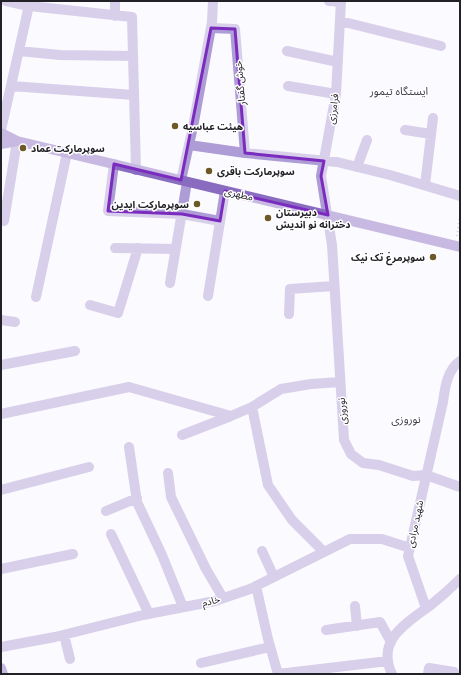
<svg xmlns="http://www.w3.org/2000/svg" width="461" height="675" font-family="Lora,'Noto Sans Arabic',serif">
	<style>
		.lines { fill: none; stroke-linecap: round; stroke-linejoin: round }
		.path { stroke: #a1a0a5; stroke-width: 2; stroke-dasharray: 1 3; stroke-linecap: butt }
		.street { stroke: #ad9cd5; stroke-width: 10 }
		.secondary { stroke: #896cc0; stroke-width: 10 }
		.marked { fill: none; stroke: #7b2cbf; stroke-width: 3; stroke-linejoin: round }
		.poi-dot { fill: #6c5927; stroke: #fff; stroke-width: 1.5 }
		.labels { text-anchor: middle; dominant-baseline: central; stroke-width: 3; stroke-linejoin: round; paint-order: stroke }
		.street-label { font-size: 10px; fill: #232128; stroke: #fff }
		.poi-label { font-size: 10px; font-weight: bold; fill: #232128; stroke: #fff; text-anchor: start }
		.neighbourhood-label { font-size: 11px; fill: #423d4d; stroke: #fff }
	</style>
	<rect width="100%" height="100%" fill="#fbfafe"/>
	<g class="lines">
		<path class="path" d="M457 236 460 215"/>
		<path class="street" d="M6 1 29 6 132 17 136 170
			M329 1 341 2
			M341 1 336 94 321 176 332 245 344 440 351 454 363 463 379 465 413 476 426 475 460 487
			M115 16V1
			M340 21 441 46
			M19 51 60 55 133 56
			M287 51 338 62
			M11 86 134 95
			M288 86 336 94
			M1 130 30 1
			M405 130 431 134
			M189 145 245 153 235 29 211 28
			M245 153 337 162 390 175 460 196
			M114 164 108 211 182 214 220 221
			M357 167 367 140
			M181 180 193 127 212 22 213 1
			M425 185 433 118
			M4 221 17 141
			M115 248 175 249
			M170 283 187 182
			M208 296 225 191
			M36 297 67 153
			M90 305 118 313 138 248
			M289 314 290 289 334 286
			M1 320 15 322
			M1 365 75 351
			M252 407 268 485 292 520 324 552
			M1 414 129 387 231 416 252 407 281 389 311 384 340 382
			M182 435 231 416
			M129 447 137 502 162 555 183 607
			M168 473 171 497 206 569 223 598
			M1 490 89 467
			M106 511 137 498
			M111 534 149 614
			M262 551 274 577
			M1 569 73 554
			M256 586 268 639 278 674
			M355 606 357 626
			M426 608 408 556 443 402C445 388 447 370 460 361
			M326 630 380 622 391 642
			M64 635 70 659
			M1 647 55 637 143 615 215 601 250 589 350 539H382L410 548
			M201 663 270 647
			M278 674 388 661
			M392 674C375 639 409 622 432 604 442 596 451 588 460 579
			M428 674 429 668 454 672"/>
		<path class="secondary" d="M1 133 17 141 460 247
			M1 144 17 141
			M1 668 3 674"/>
	</g>
	<path d="M0 0H461V675H0ZM211 28 235 29 245 153 324 161 321 176 328 215 225 191 220 221 182 214 108 211 114 164 181 180Z" fill="#fbfafe" fill-opacity=".55" fill-rule="evenodd"/>
	<path class="marked" d="M211 28 235 29 245 153 324 161 321 176 328 215 225 191 220 221 182 214 108 211 114 164 181 180Z"/>
	<g class="poi-dot">
		<circle cx="175" cy="126" r="4"/>
		<circle cx="23" cy="148" r="4"/>
		<circle cx="209" cy="171" r="4"/>
		<circle cx="197" cy="204" r="4"/>
		<circle cx="268" cy="218" r="4"/>
		<circle cx="433" cy="257" r="4"/>
	</g>
	<g class="labels">
		<g class="street-label">
			<text transform="translate(240 83) rotate(-95)">خوش گفتار</text>
			<text transform="translate(333 109) rotate(-82)">فرامرزی</text>
			<text transform="translate(239 194) rotate(13)">مطهری</text>
			<text transform="translate(342 411) rotate(-94)">نوروزی</text>
			<text transform="translate(415 524) rotate(-78)">شهید مرادی</text>
			<text transform="translate(211 601) rotate(-14)">خادم</text>
		</g>
		<g class="poi-label">
			<text x="183" y="126">هیئت عباسیه</text>
			<text x="31" y="148">سوپرمارکت عماد</text>
			<text x="217" y="171">سوپرمارکت باقری</text>
			<text x="189" y="204" text-anchor="end">سوپرمارکت ایدین</text>
			<text x="276" y="212">دبیرستان<tspan x="276" dy="12">دخترانه نو اندیش</tspan></text>
			<text x="425" y="257" text-anchor="end">سوپرمرغ تک نیک</text>
		</g>
		<g class="neighbourhood-label">
			<text x="399" y="91">ایستگاه تیمور</text>
			<text x="406" y="419">نوروزی</text>
		</g>
	</g>
	<rect width="461" height="675" fill="none" stroke="#232128" stroke-width="4"/>
</svg>
